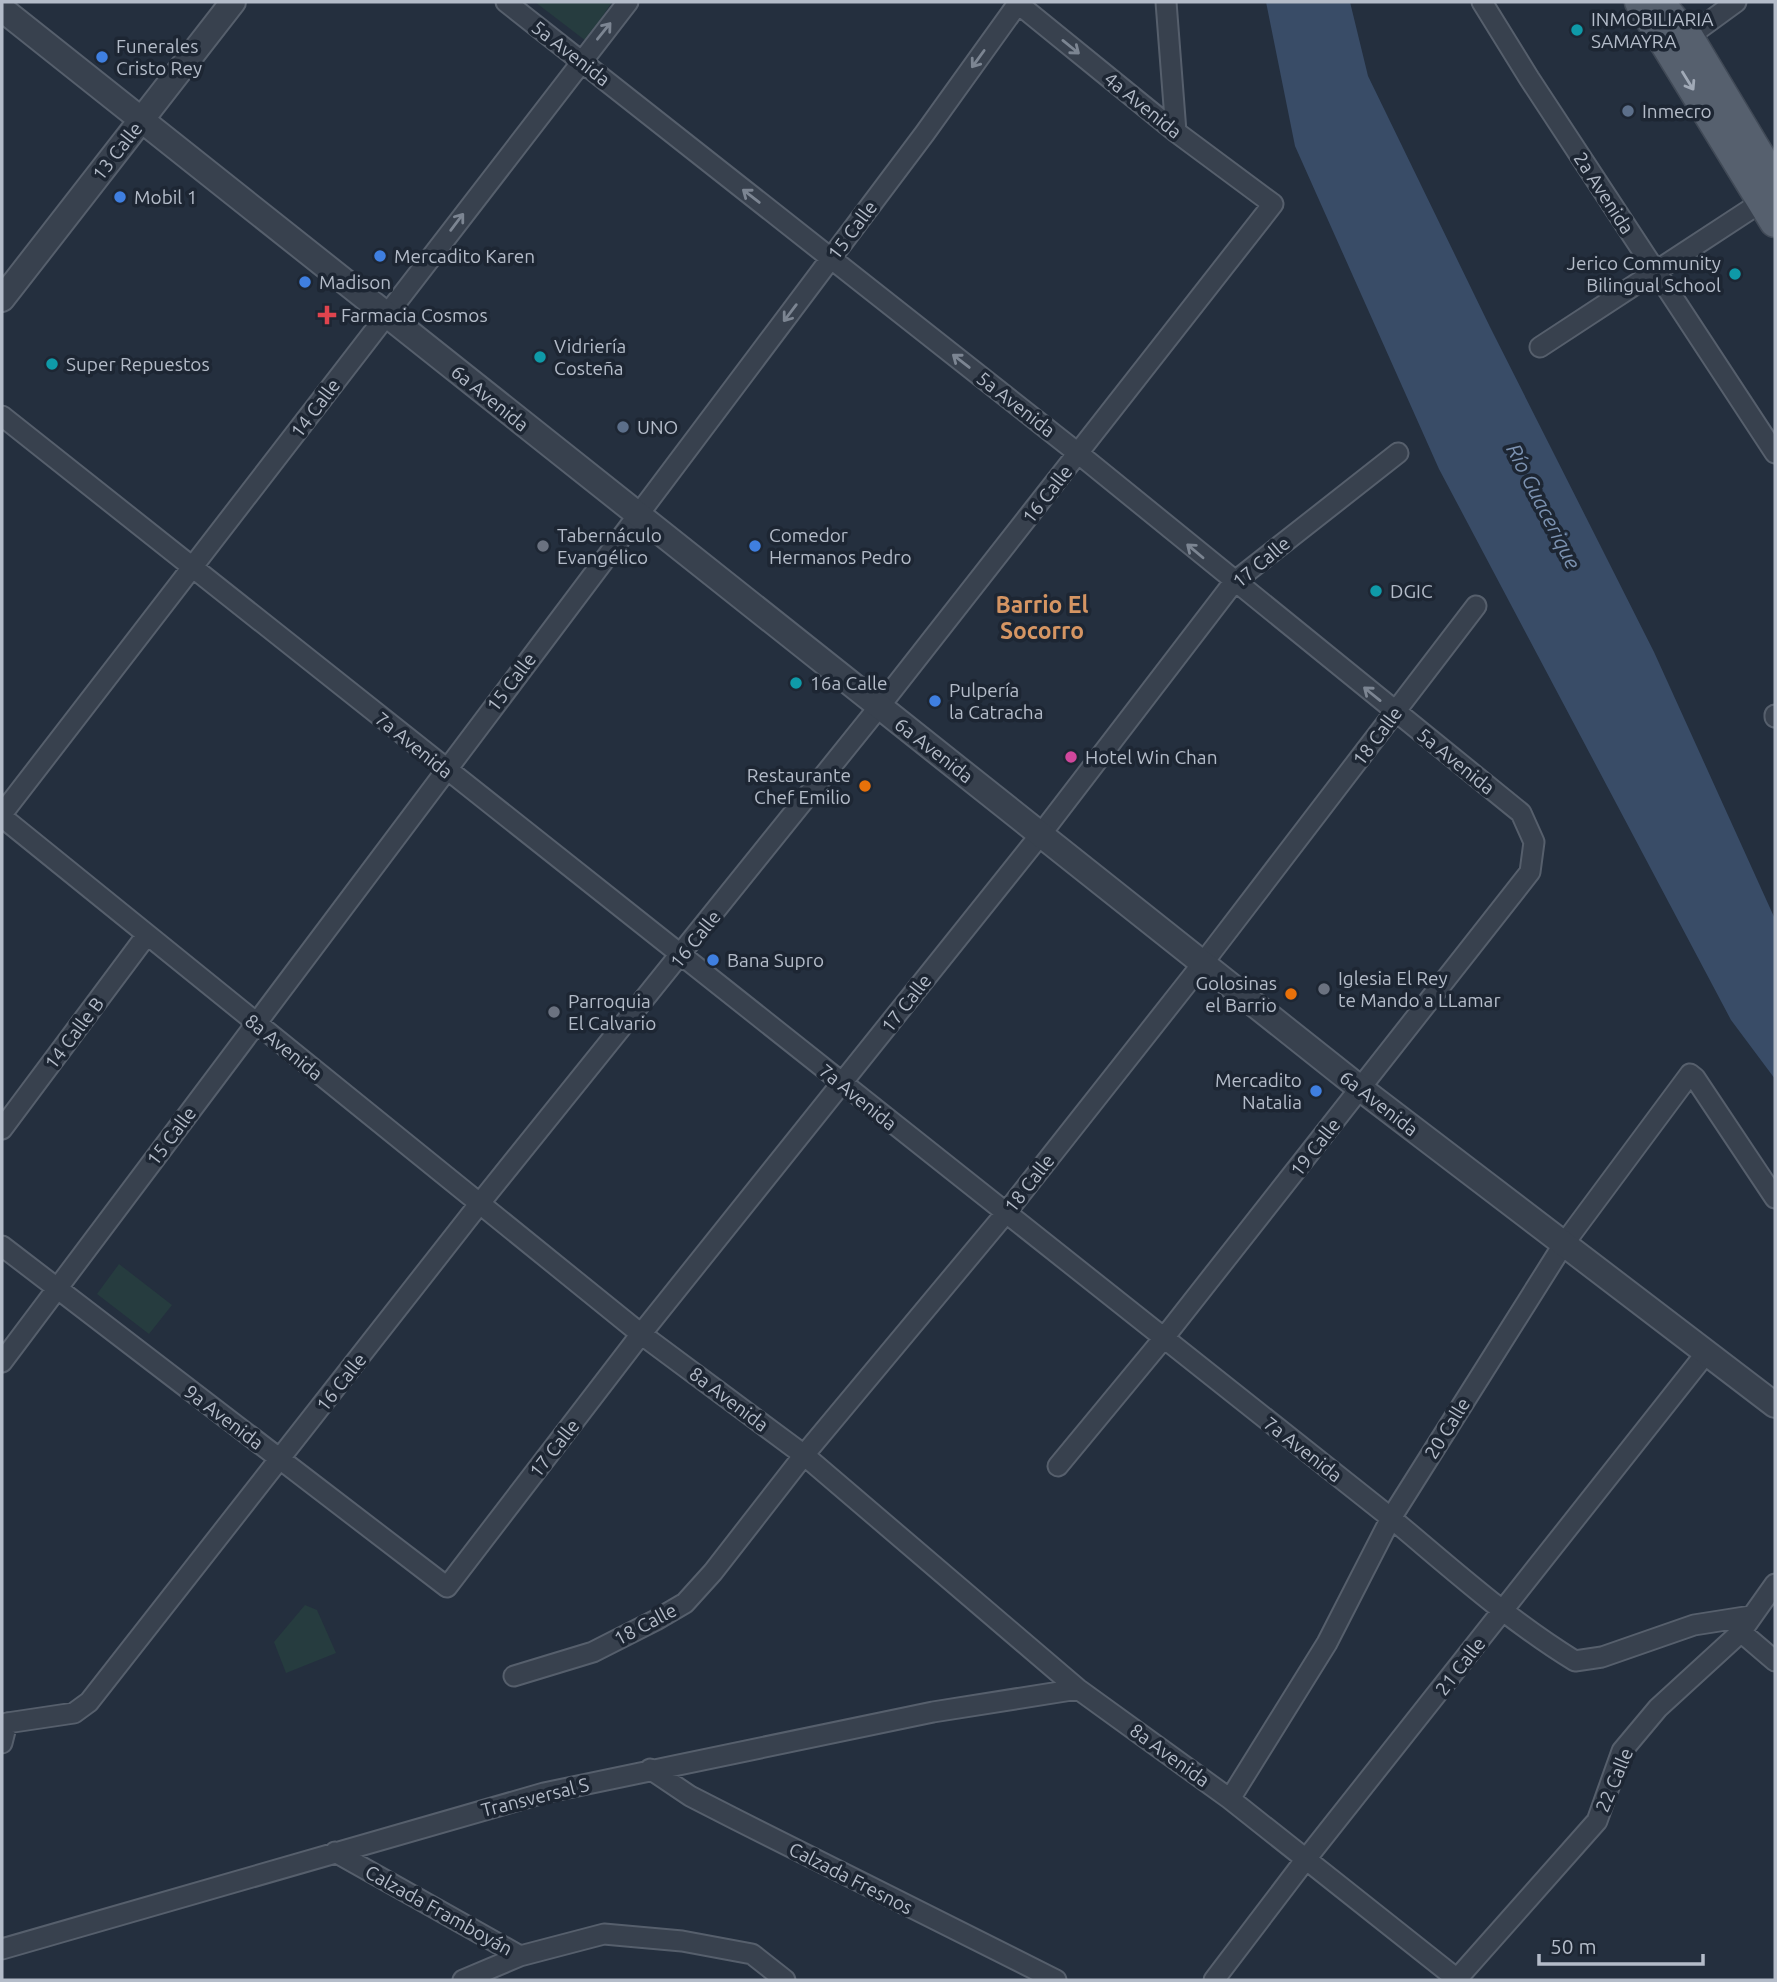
<svg xmlns="http://www.w3.org/2000/svg" width="1777" height="1982" font-family="Ubuntu,sans-serif">
	<style>
		.green { fill: #263c3f }
		.water { fill: #394c67 }
		.lines { fill: none; stroke-linecap: round; stroke-linejoin: round }
		.minor-casing { stroke: #565f6c; stroke-width: 23 }
		.tertiary-casing { stroke: #565f6c; stroke-width: 28 }
		.primary-casing { stroke: #414a57; stroke-width: 33 }
		.minor { stroke: #38414e; stroke-width: 19 }
		.tertiary { stroke: #38414e; stroke-width: 24 }
		.primary { stroke: #56606e; stroke-width: 30 }
		.oneway { stroke: #7c8592 }
		.oneway2 { stroke: #a1aab7 }
		.culture-dot { fill: #0f9aa8; stroke: #1d2633; stroke-width: 2.5 }
		.shop-dot { fill: #3f7fe0; stroke: #1d2633; stroke-width: 2.5 }
		.service-dot { fill: #5c6f8a; stroke: #1d2633; stroke-width: 2.5 }
		.health-dot { fill: #e0444e; stroke: #1d2633; stroke-width: 2.5 }
		.worship-dot { fill: #6b7280; stroke: #1d2633; stroke-width: 2.5 }
		.hotel-dot { fill: #d1479c; stroke: #1d2633; stroke-width: 2.5 }
		.food-dot { fill: #e8710a; stroke: #1d2633; stroke-width: 2.5 }
		.labels { text-anchor: middle; dominant-baseline: central; stroke-width: 7; stroke-linejoin: round; paint-order: stroke }
		.poi-label { font-size: 19px; fill: #b4bcc9; stroke: #1d2633; text-anchor: start }
		.street-label { font-size: 19px; fill: #b4bcc9; stroke: #1d2633 }
		.water-label { font-size: 21px; font-style: italic; fill: #7c92b1; stroke: #1d2633 }
		.quarter-label { font-size: 23px; font-weight: bold; fill: #d59563; stroke: #1d2633 }
	</style>
	<rect width="100%" height="100%" fill="#242f3e"/>
	<path class="green" d="M535 2H612L586 41Z
		M119 1264 172 1305 149 1334 97 1294Z
		M305 1605 317 1610 336 1653 286 1673 274 1642Z"/>
	<path class="water" d="M1266 2H1350L1368 76 1490 327 1654 652 1775 919V1079L1731 1020 1439 469 1295 146Z"/>
	<g class="lines">
		<defs>
			<path id="minor" d="M506 2 1079 454 1521 813 1534 842 1530 872 1163 1339 1058 1466
				M1166 2 1176 132
				M1482 2 1529 78 1775 453
				M1685 27 1688 37 1736 2
				M1540 347 1763 201
				M2 416 1391 1518C1451 1568 1508 1620 1575 1661L1602 1657 1694 1625 1751 1616
				M1775 715V717
				M2 814 628 2
				M2 817 641 1334 804 1455 1078 1689 1230 1799 1457 1979
				M2 1129 146 936
				M2 1246 447 1587 641 1334 1041 834 1234 582 1398 453
				M2 1362 925 133 1019 2
				M1741 1632 1775 1661
				M514 1676 593 1652 656 1620 685 1603 713 1572 804 1455 1005 1214 1203 963 1476 606
				M7 1723 74 1713 89 1702 480 1203 879 707 1273 204 1176 132 1016 2
				M2 1743 7 1723
				M650 1769 690 1796 735 1819 1056 1980
				M1230 1799 1327 1643 1391 1518 1563 1245 1690 1074 1695 1078 1775 1198
				M335 1852 520 1956 604 1934 682 1941 752 1954 785 1980
				M2 1949 544 1793 933 1712 1078 1689
				M463 1980 520 1956
				M1214 1980 1306 1859 1707 1352
				M1456 1980 1597 1821 1622 1751 1658 1708 1741 1632 1775 1584"/>
			<path id="tertiary" d="M2 9 1361 1089 1775 1405
				M2 299 233 2"/>
			<path id="primary" d="M1640 2 1775 222
				M1658 2 1688 37 1775 182"/>
		</defs>
		<use href="#minor" class="minor-casing"/>
		<use href="#tertiary" class="tertiary-casing"/>
		<use href="#primary" class="primary-casing"/>
		<use href="#minor" class="minor"/>
		<use href="#tertiary" class="tertiary"/>
		<use href="#primary" class="primary"/>
	</g>
	<defs><path id="oneway-shaft" d="M-6 0H5M1.5-3L5.5 0L1.5 3" fill="none" stroke-width="1.6" stroke-linecap="round" stroke-linejoin="round" transform="scale(1.75)"/></defs>
	<g class="oneway">
		<use href="#oneway-shaft" transform="translate(604 31) rotate(-51)"/>
		<use href="#oneway-shaft" transform="translate(1071 47) rotate(39)"/>
		<use href="#oneway-shaft" transform="translate(978 59) rotate(126)"/>
		<use href="#oneway-shaft" transform="translate(751 196) rotate(-142)"/>
		<use href="#oneway-shaft" transform="translate(457 222) rotate(-53)"/>
		<use href="#oneway-shaft" transform="translate(790 313) rotate(127)"/>
		<use href="#oneway-shaft" transform="translate(961 361) rotate(-142)"/>
		<use href="#oneway-shaft" transform="translate(1195 551) rotate(-140)"/>
		<use href="#oneway-shaft" transform="translate(1372 694) rotate(-141)"/>
	</g>
	<use class="oneway2" href="#oneway-shaft" transform="translate(1688 81) rotate(58)"/>
	<g class="culture-dot">
		<circle cx="1577" cy="30" r="7"/>
		<circle cx="1735" cy="274" r="7"/>
		<circle cx="540" cy="357" r="7"/>
		<circle cx="52" cy="364" r="7"/>
		<circle cx="1376" cy="591" r="7"/>
		<circle cx="796" cy="683" r="7"/>
	</g>
	<g class="shop-dot">
		<circle cx="102" cy="57" r="7"/>
		<circle cx="120" cy="197" r="7"/>
		<circle cx="380" cy="256" r="7"/>
		<circle cx="305" cy="282" r="7"/>
		<circle cx="755" cy="546" r="7"/>
		<circle cx="935" cy="701" r="7"/>
		<circle cx="713" cy="960" r="7"/>
		<circle cx="1316" cy="1091" r="7"/>
	</g>
	<g class="service-dot">
		<circle cx="1628" cy="111" r="7"/>
		<circle cx="623" cy="427" r="7"/>
	</g>
	<path class="health-dot" d="M323.5 304.5h7v7h7v7h-7v7h-7v-7h-7v-7h7z"/>
	<g class="worship-dot">
		<circle cx="543" cy="546" r="7"/>
		<circle cx="1324" cy="989" r="7"/>
		<circle cx="554" cy="1012" r="7"/>
	</g>
	<circle class="hotel-dot" cx="1071" cy="757" r="7"/>
	<g class="food-dot">
		<circle cx="865" cy="786" r="7"/>
		<circle cx="1291" cy="994" r="7"/>
	</g>
	<g class="labels">
		<g class="poi-label">
			<text x="1591" y="19">INMOBILIARIA<tspan x="1591" dy="22">SAMAYRA</tspan></text>
			<text x="116" y="46">Funerales<tspan x="116" dy="22">Cristo Rey</tspan></text>
			<text x="1642" y="111">Inmecro</text>
			<text x="134" y="197">Mobil 1</text>
			<text x="394" y="256">Mercadito Karen</text>
			<text x="1721" y="263" text-anchor="end">Jerico Community<tspan x="1721" dy="22">Bilingual School</tspan></text>
			<text x="319" y="282">Madison</text>
			<text x="341" y="315">Farmacia Cosmos</text>
			<text x="554" y="346">Vidriería<tspan x="554" dy="22">Costeña</tspan></text>
			<text x="66" y="364">Super Repuestos</text>
			<text x="637" y="427">UNO</text>
			<text x="557" y="535">Tabernáculo<tspan x="557" dy="22">Evangélico</tspan></text>
			<text x="769" y="535">Comedor<tspan x="769" dy="22">Hermanos Pedro</tspan></text>
			<text x="1390" y="591">DGIC</text>
			<text x="810" y="683">16a Calle</text>
			<text x="949" y="690">Pulpería<tspan x="949" dy="22">la Catracha</tspan></text>
			<text x="1085" y="757">Hotel Win Chan</text>
			<text x="851" y="775" text-anchor="end">Restaurante<tspan x="851" dy="22">Chef Emilio</tspan></text>
			<text x="727" y="960">Bana Supro</text>
			<text x="1338" y="978">Iglesia El Rey<tspan x="1338" dy="22">te Mando a LLamar</tspan></text>
			<text x="1277" y="983" text-anchor="end">Golosinas<tspan x="1277" dy="22">el Barrio</tspan></text>
			<text x="568" y="1001">Parroquia<tspan x="568" dy="22">El Calvario</tspan></text>
			<text x="1302" y="1080" text-anchor="end">Mercadito<tspan x="1302" dy="22">Natalia</tspan></text>
		</g>
		<g class="street-label">
			<text transform="translate(571 53) rotate(38)">5a Avenida</text>
			<text transform="translate(1143 105) rotate(39)">4a Avenida</text>
			<text transform="translate(117 151) rotate(-52)">13 Calle</text>
			<text transform="translate(1604 193) rotate(57)">2a Avenida</text>
			<text transform="translate(852 230) rotate(-53)">15 Calle</text>
			<text transform="translate(490 398) rotate(39)">6a Avenida</text>
			<text transform="translate(1016 404) rotate(38)">5a Avenida</text>
			<text transform="translate(315 408) rotate(-53)">14 Calle</text>
			<text transform="translate(1047 494) rotate(-52)">16 Calle</text>
			<text transform="translate(1261 562) rotate(-40)">17 Calle</text>
			<text transform="translate(511 682) rotate(-53)">15 Calle</text>
			<text transform="translate(1377 736) rotate(-53)">18 Calle</text>
			<text transform="translate(414 745) rotate(39)">7a Avenida</text>
			<text transform="translate(934 750) rotate(38)">6a Avenida</text>
			<text transform="translate(1456 761) rotate(39)">5a Avenida</text>
			<text transform="translate(695 939) rotate(-51)">16 Calle</text>
			<text transform="translate(906 1003) rotate(-52)">17 Calle</text>
			<text transform="translate(74 1033) rotate(-53)">14 Calle B</text>
			<text transform="translate(284 1047) rotate(39)">8a Avenida</text>
			<text transform="translate(858 1097) rotate(39)">7a Avenida</text>
			<text transform="translate(1379 1103) rotate(38)">6a Avenida</text>
			<text transform="translate(171 1136) rotate(-53)">15 Calle</text>
			<text transform="translate(1315 1147) rotate(-52)">19 Calle</text>
			<text transform="translate(1029 1183) rotate(-52)">18 Calle</text>
			<text transform="translate(341 1382) rotate(-52)">16 Calle</text>
			<text transform="translate(729 1399) rotate(37)">8a Avenida</text>
			<text transform="translate(224 1417) rotate(37)">9a Avenida</text>
			<text transform="translate(1447 1428) rotate(-58)">20 Calle</text>
			<text transform="translate(554 1448) rotate(-52)">17 Calle</text>
			<text transform="translate(1303 1449) rotate(38)">7a Avenida</text>
			<text transform="translate(645 1624) rotate(-28)">18 Calle</text>
			<text transform="translate(1460 1666) rotate(-52)">21 Calle</text>
			<text transform="translate(1170 1755) rotate(36)">8a Avenida</text>
			<text transform="translate(1614 1780) rotate(-67)">22 Calle</text>
			<text transform="translate(535 1797) rotate(-14)">Transversal S</text>
			<text transform="translate(851 1878) rotate(27)">Calzada Fresnos</text>
			<text transform="translate(439 1910) rotate(29)">Calzada Framboyán</text>
		</g>
		<g class="water-label">
			<text transform="translate(1544 506) rotate(63)">Río Guacerique</text>
		</g>
		<g class="quarter-label">
			<text x="1042" y="604">Barrio El<tspan x="1042" dy="26">Socorro</tspan></text>
		</g>
	</g>
	<rect width="1777" height="1982" fill="none" stroke="#b4bcc9" stroke-width="7"/>
	<path d="M1539 1954v10h164v-10" fill="none" stroke="#b4bcc9" stroke-width="3.5"/>
	<text x="1550" y="1954" font-size="21" fill="#b4bcc9" stroke="#1d2633" stroke-width="5" paint-order="stroke">50 m</text>
</svg>
